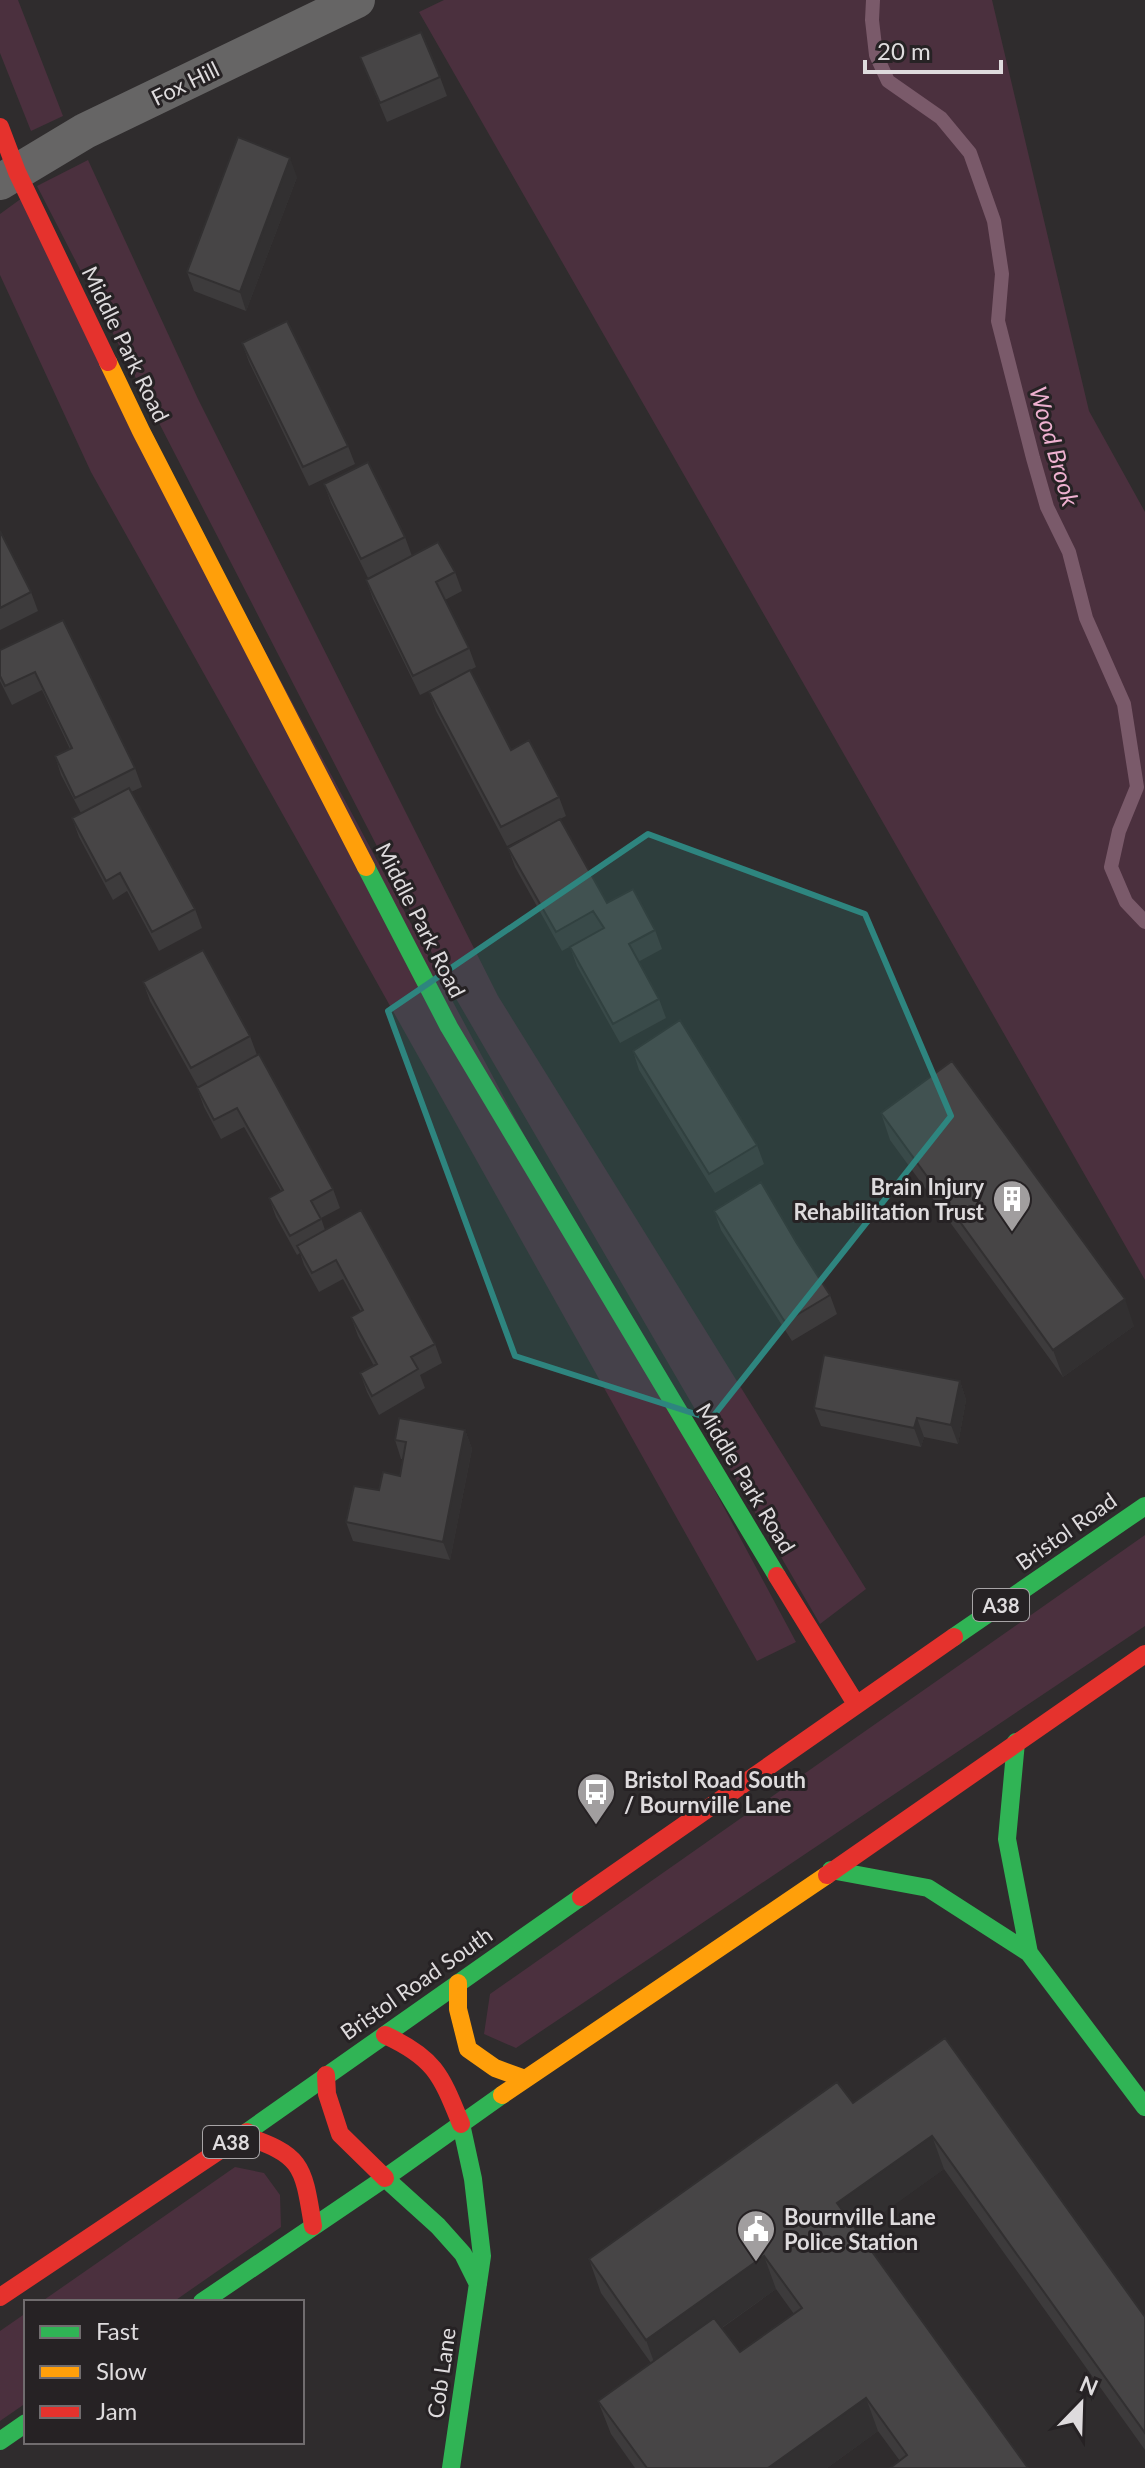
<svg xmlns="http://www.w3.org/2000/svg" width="1145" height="2468" font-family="Lato,sans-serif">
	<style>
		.green { fill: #4b303e }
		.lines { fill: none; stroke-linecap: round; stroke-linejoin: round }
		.stream { stroke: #7a5a6a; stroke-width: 14 }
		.street { stroke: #666565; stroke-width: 36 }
		.fast { stroke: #30b455; stroke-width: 18 }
		.slow { stroke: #ff9f0a; stroke-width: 18 }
		.jam { stroke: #e5322d; stroke-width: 18 }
		.wall { fill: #3d3b3c; fill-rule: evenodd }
		.shaded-wall { fill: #323031 }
		.building { fill: #474546; stroke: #323031; stroke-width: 2 }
		.marked { fill: #2e857f; fill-opacity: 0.2; stroke: #2e857f; stroke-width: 6; stroke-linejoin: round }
		.labels { text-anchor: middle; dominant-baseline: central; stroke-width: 6; stroke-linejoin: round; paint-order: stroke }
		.shield { fill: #262224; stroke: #a7a4a6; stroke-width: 2 }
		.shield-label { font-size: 20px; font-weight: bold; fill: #dedbdd }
		.street-label { font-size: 22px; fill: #dedbdd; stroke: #262224 }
		.poi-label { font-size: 22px; font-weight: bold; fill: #dedbdd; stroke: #262224; text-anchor: start }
		.water-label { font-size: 24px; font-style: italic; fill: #eeb1d0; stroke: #262224 }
	</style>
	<rect width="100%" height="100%" fill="#2f2c2d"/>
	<path class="green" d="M0 0H18L63 116 31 131 0 53Z
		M444 0H992L1089 411 1145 512V1280L419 12Z
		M88 160 198 399 498 996 866 1589 820 1624 451 990 37 186Z
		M22 198 796 1642 757 1661 91 472 0 275V214Z
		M1145 1535V1626L516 2048 484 2034 490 1994Z
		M235 2167 264 2173 280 2195 281 2227 173 2302H41Z
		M26 2313V2403L0 2421V2331Z"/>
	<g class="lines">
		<path class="stream" d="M873 0 872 20 876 55 888 81 941 118 970 153 994 221 1002 274 998 321 1033 458 1047 507 1069 552 1086 618 1124 704 1137 787 1119 831 1111 867 1126 902 1145 922"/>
		<path class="street" d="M0 182 85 131 357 0"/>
		<path class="fast" d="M366 867 449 1027 777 1576
			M954 1637 1145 1506
			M1016 1742 1007 1839 1029 1953
			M831 1870 928 1888 1029 1953 1145 2107
			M247 2132 581 1897
			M385 2178 438 2226 463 2254 478 2284
			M202 2302 385 2178 502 2095
			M0 2441 26 2423
			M451 2468 482 2256 473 2179 461 2124"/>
		<path class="slow" d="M108 362 141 431 366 867
			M458 1983V2009L468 2049 495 2068 525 2079
			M502 2095 827 1875"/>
		<path class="jam" d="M0 127 17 172 108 362
			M777 1576 856 1704
			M827 1875 1145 1654
			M581 1897 954 1637
			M385 2035C435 2058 441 2075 461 2124
			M326 2075 327 2094 340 2134 385 2178
			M242 2135C303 2155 303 2165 313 2226
			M0 2297 247 2132"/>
	</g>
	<path class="wall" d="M360 57 440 77 447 96 387 122Z
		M297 177 246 311 194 291 187 272Z
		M242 343 348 446 355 464 309 486 249 362Z
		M324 484 405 537 412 556 368 578 331 503Z
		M0 531 31 592 38 611 0 630Z
		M455 572 462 591 445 600 469 648 476 667 470 670 511 750 559 797 566 816 507 846 436 711 429 692 461 675 420 695 373 599 366 580Z
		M63 620 135 768 142 787 131 792 195 909 202 928 159 951 127 891 113 900 79 837 72 818 81 813 61 775 55 756 70 749 42 690 12 705 0 681V650Z
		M508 848 655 930 662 949 638 962 659 999 666 1018 620 1043 577 966 570 947 600 930 562 951 515 867Z
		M143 982 250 1036 257 1055 333 1189 340 1208 321 1218 325 1230 435 1344 442 1363 420 1375 425 1388 379 1415 367 1392 360 1373 374 1366 358 1336 351 1317 361 1312 343 1279 319 1292 304 1265 300 1253 297 1255 276 1217 269 1198 281 1191 244 1127 221 1139 204 1107 197 1088 198 1087 150 1001Z
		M633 1051 757 1145 764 1164 715 1193 639 1070Z
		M881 1113 1134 1326 1063 1377 890 1140Z
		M714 1211 830 1295 837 1314 792 1341 721 1230Z
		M960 1381 966 1400 958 1444 924 1437 921 1447 821 1426 814 1408Z
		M465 1430 472 1449 450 1560 353 1541 346 1522 379 1490 400 1476 403 1459H401L395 1440Z
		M945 2038 1145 2317V2450L944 2169 857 2231 1028 2468 900 2461 878 2431 827 2468H635L611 2434 598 2401 651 2363 601 2293 589 2259 853 2103ZM776 2289 794 2314 740 2352 722 2328Z"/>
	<path class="shaded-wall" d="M290 158 297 177 246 311 240 292Z
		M1125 1299 1134 1326 1063 1377 1053 1350Z
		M960 1381 966 1400 958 1444 951 1425Z
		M917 1418 924 1437 921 1447 914 1428Z
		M465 1430 472 1449 450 1560 443 1542Z
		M932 2136 944 2169 850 2237 837 2203Z
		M764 2256 776 2289 658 2373 646 2340Z
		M866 2398 878 2431 827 2468H768Z"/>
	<path class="building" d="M421 32 440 77 380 103 360 57Z
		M238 137 290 158 240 292 187 272Z
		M287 321 348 446 303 467 242 343Z
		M368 462 405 537 361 559 324 484Z
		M0 531 31 592 0 608Z
		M438 542 455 572 436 582 469 648 413 676 366 580Z
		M63 620 135 768 75 798 55 756 72 748 35 672 5 686 0 676V650Z
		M470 670 511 750 529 740 559 797 501 827 429 692Z
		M129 788 195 909 152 932 120 873 106 881 72 818Z
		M560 819 607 903 633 889 655 930 629 944 659 999 613 1024 570 947 604 928 593 911 556 932 508 848Z
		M203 950 250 1036 191 1068 143 982Z
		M680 1020 757 1145 709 1174 633 1051Z
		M259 1054 333 1189 311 1201 321 1219 290 1236 269 1198 283 1190 237 1108 214 1120 197 1088Z
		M952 1061 1125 1299 1053 1350 881 1113Z
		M761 1182 796 1242 830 1295 785 1322 714 1211Z
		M361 1210 435 1344 411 1357 418 1369 372 1396 360 1373 377 1364 351 1317 363 1310 336 1260 312 1273 297 1246Z
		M824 1355 960 1381 951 1425 917 1418 914 1428 814 1408Z
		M399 1418 465 1430 443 1542 346 1522 354 1486 379 1490 383 1472 400 1476 406 1442 395 1440Z
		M945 2038 1145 2317V2433L932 2136 837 2203 1028 2468H890L907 2455 866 2398 768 2468H647L598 2401 714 2318 740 2352 802 2308 764 2256 646 2340 589 2259 837 2082 853 2103Z"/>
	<path class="marked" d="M648 834 865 914 951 1116 711 1419 515 1356 388 1011Z"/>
	<defs>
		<symbol id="building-pin" viewBox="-11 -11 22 30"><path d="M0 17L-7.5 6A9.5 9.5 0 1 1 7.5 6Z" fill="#a19e9f" stroke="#262224"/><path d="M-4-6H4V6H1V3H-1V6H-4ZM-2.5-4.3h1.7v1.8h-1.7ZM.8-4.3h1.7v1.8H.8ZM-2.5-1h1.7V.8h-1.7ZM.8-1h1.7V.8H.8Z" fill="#fff"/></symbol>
		<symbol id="bus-pin" viewBox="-11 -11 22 30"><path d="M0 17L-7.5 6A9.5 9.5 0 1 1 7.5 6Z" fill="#a19e9f" stroke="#262224"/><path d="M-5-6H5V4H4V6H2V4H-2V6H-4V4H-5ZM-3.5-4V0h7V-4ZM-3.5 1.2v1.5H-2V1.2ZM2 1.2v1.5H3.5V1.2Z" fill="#fff"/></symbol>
		<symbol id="civic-pin" viewBox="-11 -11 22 30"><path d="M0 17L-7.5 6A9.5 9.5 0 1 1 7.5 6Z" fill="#a19e9f" stroke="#262224"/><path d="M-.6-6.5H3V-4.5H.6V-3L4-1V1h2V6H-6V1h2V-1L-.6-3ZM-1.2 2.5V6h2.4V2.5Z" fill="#fff"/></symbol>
	</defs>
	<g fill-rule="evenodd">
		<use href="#building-pin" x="990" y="1177" width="44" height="60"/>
		<use href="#bus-pin" x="574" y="1770" width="44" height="60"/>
		<use href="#civic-pin" x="734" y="2207" width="44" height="60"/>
	</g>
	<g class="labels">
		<g class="shield">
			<rect x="973" y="1589" width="56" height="32" rx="6"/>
			<rect x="203" y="2126" width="56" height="32" rx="6"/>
		</g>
		<g class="shield-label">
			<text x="1001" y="1605">A38</text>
			<text x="231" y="2142">A38</text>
		</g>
		<g class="street-label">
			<text transform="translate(185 83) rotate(-26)">Fox Hill</text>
			<text transform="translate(126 344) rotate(64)">Middle Park Road</text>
			<text transform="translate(421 920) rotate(63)">Middle Park Road</text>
			<text transform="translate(746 1478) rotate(59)">Middle Park Road</text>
			<text transform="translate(1066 1531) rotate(-35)">Bristol Road</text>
			<text transform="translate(416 1983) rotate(-35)">Bristol Road South</text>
			<text transform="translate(441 2373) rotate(-82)">Cob Lane</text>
		</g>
		<g class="poi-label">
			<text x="984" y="1186" text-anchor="end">Brain Injury<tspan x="984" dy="25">Rehabilitation Trust</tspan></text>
			<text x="624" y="1779">Bristol Road South<tspan x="624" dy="25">/ Bournville Lane</tspan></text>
			<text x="784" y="2216">Bournville Lane<tspan x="784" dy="25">Police Station</tspan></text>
		</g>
		<g class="water-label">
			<text transform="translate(1055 446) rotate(74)">Wood Brook</text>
		</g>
	</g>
	<rect x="24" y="2300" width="280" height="144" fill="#262224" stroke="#706c6e" stroke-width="2"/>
	<rect x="40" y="2326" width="40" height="12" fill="#30b455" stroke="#706c6e" stroke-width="2"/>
	<text x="96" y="2340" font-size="24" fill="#dedbdd">Fast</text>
	<rect x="40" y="2366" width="40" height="12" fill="#ff9f0a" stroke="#706c6e" stroke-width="2"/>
	<text x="96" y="2380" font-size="24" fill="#dedbdd">Slow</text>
	<rect x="40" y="2406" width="40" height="12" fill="#e5322d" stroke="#706c6e" stroke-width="2"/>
	<text x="96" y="2420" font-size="24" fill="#dedbdd">Jam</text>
	<g transform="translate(1081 2404) rotate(23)" stroke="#262224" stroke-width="6" paint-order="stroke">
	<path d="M0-6L14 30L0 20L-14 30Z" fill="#dedbdd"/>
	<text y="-12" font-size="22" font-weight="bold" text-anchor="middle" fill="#dedbdd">N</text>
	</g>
	<path d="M865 60v12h136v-12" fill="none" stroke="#dedbdd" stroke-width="4"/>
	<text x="877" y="60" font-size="24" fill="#dedbdd" stroke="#262224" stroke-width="6" paint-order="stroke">20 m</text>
</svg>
